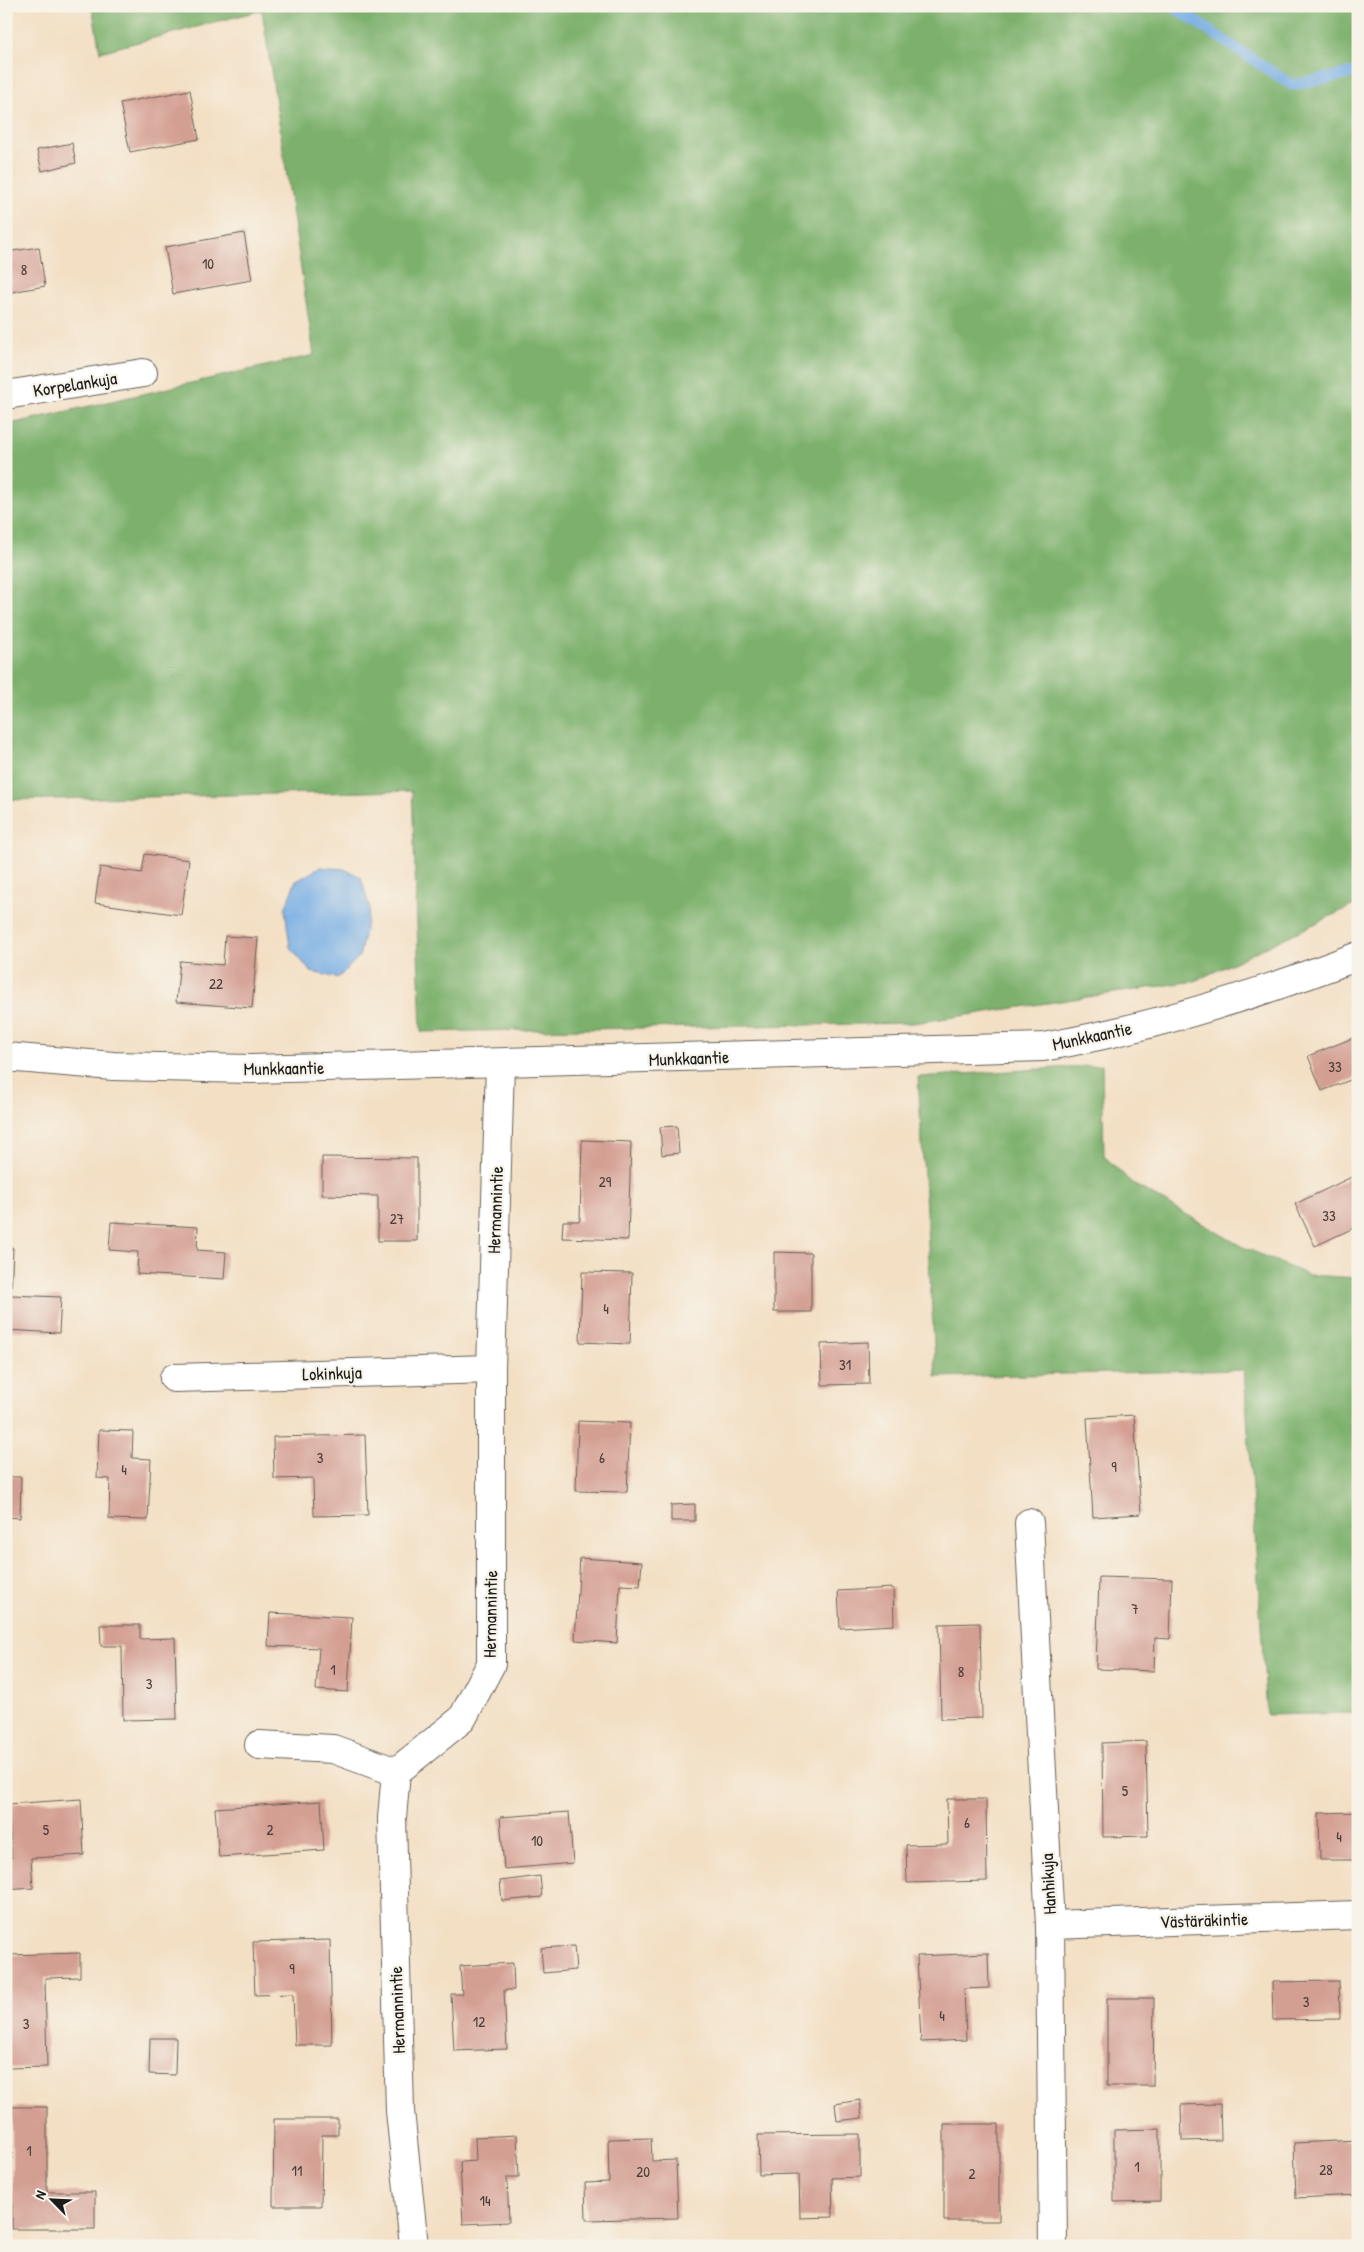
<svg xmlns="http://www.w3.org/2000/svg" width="1364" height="2252" font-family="'Patrick Hand',sans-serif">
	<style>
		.forest { fill: #7cb06c; stroke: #4c6644 }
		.water { fill: #75ace4; stroke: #486480 }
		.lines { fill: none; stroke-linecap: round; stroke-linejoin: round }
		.stream { stroke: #75ace4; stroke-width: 11 }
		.building { fill: #d49f93 }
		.minor-casing { stroke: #676057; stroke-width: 30 }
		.tertiary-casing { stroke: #676057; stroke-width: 30 }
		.minor { stroke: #fff; stroke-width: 28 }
		.tertiary { stroke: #fff; stroke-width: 28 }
		.labels { text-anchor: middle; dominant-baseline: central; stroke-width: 4.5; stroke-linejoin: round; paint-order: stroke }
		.number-label { font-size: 15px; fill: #4a3d3a }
		.street-label { font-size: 18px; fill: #1c1c1c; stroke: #f7f3e8 }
	</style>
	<rect width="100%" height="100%" fill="#f7f3e8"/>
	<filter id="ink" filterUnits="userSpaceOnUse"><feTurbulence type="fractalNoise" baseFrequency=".02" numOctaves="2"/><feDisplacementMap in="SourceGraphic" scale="10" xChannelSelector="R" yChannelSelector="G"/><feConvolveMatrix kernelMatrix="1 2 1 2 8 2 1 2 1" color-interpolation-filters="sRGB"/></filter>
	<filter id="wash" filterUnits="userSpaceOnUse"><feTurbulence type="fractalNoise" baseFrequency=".0096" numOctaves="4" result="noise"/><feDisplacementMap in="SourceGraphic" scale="20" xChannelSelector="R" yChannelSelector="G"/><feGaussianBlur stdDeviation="1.12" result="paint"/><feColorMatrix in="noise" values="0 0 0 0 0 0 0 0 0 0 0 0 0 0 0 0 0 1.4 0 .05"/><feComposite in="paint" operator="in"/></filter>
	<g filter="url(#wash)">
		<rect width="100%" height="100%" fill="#f3dfc4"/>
		<path class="forest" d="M92 6H1358V903L1195 981 914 1023 421 1032 412 791 6 800V425L314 355 262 10 100 52Z
			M1102 1065 1104 1156 1132 1183 1241 1246 1308 1275 1358 1278V1713L1267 1715 1244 1370 936 1377 918 1077Z"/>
		<path class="water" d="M320 867 344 869 361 877 370 909 359 957 338 978 311 972 290 947 285 909 295 882Z"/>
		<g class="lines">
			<path class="stream" d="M1172 6 1292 85 1358 72"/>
		</g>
		<g id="blocks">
			<path class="building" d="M190 90 199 139 130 152 120 103Z
				M72 143 76 163 42 171 37 150Z
				M244 233 252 280 173 294 165 247Z
				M39 247 45 286 6 293V252Z
				M145 854 189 860 181 915 95 903 100 867 142 873Z
				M225 936 258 938 252 1008 176 1002 180 961 223 965Z
				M1358 1036V1077L1322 1091 1308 1056Z
				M677 1126 679 1153 662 1155 660 1127Z
				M582 1140 631 1142 628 1240 562 1238 563 1221H580Z
				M322 1157 417 1158V1241H378V1196L322 1195Z
				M1358 1174V1226L1315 1246 1295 1204Z
				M111 1222 198 1227 197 1250 226 1252 224 1279 137 1274 138 1252 109 1250Z
				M6 1247 13 1248 11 1295 61 1297 59 1333 6 1330Z
				M774 1252 811 1253V1312H774Z
				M582 1272 632 1273 630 1344 580 1342Z
				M868 1342 869 1384 822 1385 821 1344Z
				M1134 1415 1141 1514 1093 1517 1087 1418Z
				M578 1421 630 1423 627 1492 576 1491Z
				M99 1430 133 1431 132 1458 151 1459 148 1520 109 1519 110 1479 97 1478Z
				M365 1435 368 1515 314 1516 313 1478 274 1479 273 1437Z
				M6 1477H21L20 1518 6 1517Z
				M695 1504V1521H671V1505Z
				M580 1558 642 1562 640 1586 620 1585 617 1643 575 1640Z
				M1099 1577 1172 1579 1170 1639 1155 1638 1154 1671 1096 1669Z
				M893 1588 894 1625 840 1628 838 1591Z
				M270 1613 352 1617 348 1692 316 1690 319 1648 268 1646Z
				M980 1623 982 1718 941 1719 939 1624Z
				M100 1625H140V1639L175 1638 177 1719 123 1720 122 1646H101Z
				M1146 1741 1148 1836 1103 1837 1102 1743Z
				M81 1799 84 1855 31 1858 33 1888 6 1890V1858H12L8 1804Z
				M947 1799H986L987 1881 907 1883 906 1845 948 1844Z
				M321 1801 324 1850 219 1857 215 1808Z
				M569 1812 573 1863 504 1869 500 1817Z
				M1358 1812V1860H1320L1319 1813Z
				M540 1876 542 1897 502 1901 500 1881Z
				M330 1940 332 2045H295L293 1994 255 1995 253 1942Z
				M574 1946 576 1970 543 1973 541 1948Z
				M80 1953V1977L45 1978 47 2067 6 2068V1955Z
				M988 1953 989 1988 964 1989 966 2040 921 2042 917 1956Z
				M513 1963 514 1990H504L507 2049 454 2051 451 1994H462L460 1966Z
				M1339 1981 1340 2019 1273 2020 1272 1982Z
				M1107 1998H1154L1153 2086H1107Z
				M150 2038H176L175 2075 149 2074Z
				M860 2100 862 2118 837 2121 835 2104Z
				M1220 2104 1221 2140 1182 2141 1181 2105Z
				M12 2107H47V2192H95V2229H12Z
				M274 2119H338V2135H322L321 2206H273Z
				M944 2124H999V2221H944Z
				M1160 2129V2201L1114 2202V2130Z
				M860 2134V2177L832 2178 833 2217 800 2218 799 2174 759 2175 758 2135Z
				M517 2135 519 2177H507L509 2222 463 2224 460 2162 476 2161 475 2137Z
				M651 2138 652 2161 676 2160 678 2218 586 2220 585 2183 609 2182 608 2139Z
				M1358 2140V2195L1296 2198 1294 2143Z"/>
		</g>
	</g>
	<g filter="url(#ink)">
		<use href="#blocks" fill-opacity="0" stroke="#676057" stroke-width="1"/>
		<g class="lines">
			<defs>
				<path id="minor" d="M6 395 143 373
					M174 1378 491 1369
					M1029 1523 1050 1925 1053 2246
					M259 1745 333 1749 396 1772
					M1050 1925 1358 1915
					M414 2246 400 2111 392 1818 396 1772 462 1719 491 1664V1369L500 1064"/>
				<path id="tertiary" d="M6 1057 113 1066 251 1069 1043 1047C1152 1028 1254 996 1358 956"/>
			</defs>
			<use href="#minor" class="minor-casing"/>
			<use href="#tertiary" class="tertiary-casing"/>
			<use href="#minor" class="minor"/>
			<use href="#tertiary" class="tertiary"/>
		</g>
	</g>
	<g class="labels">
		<g class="number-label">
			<text x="208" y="263">10</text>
			<text x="24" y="269">8</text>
			<text x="216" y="983">22</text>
			<text x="1335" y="1066">33</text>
			<text x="605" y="1181">29</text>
			<text x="1329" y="1215">33</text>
			<text x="397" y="1218">27</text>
			<text x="606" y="1308">4</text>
			<text x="845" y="1364">31</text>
			<text x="320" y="1457">3</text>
			<text x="602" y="1457">6</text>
			<text x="1114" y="1466">9</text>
			<text x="124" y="1469">4</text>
			<text x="1135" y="1608">7</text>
			<text x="333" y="1669">1</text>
			<text x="961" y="1671">8</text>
			<text x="149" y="1683">3</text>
			<text x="1125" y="1790">5</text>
			<text x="967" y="1822">6</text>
			<text x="46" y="1829">5</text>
			<text x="270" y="1829">2</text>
			<text x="1339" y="1836">4</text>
			<text x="537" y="1840">10</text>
			<text x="292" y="1968">9</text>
			<text x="1306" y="2001">3</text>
			<text x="942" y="2015">4</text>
			<text x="479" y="2021">12</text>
			<text x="26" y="2023">3</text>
			<text x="29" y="2150">1</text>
			<text x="1137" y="2166">1</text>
			<text x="1326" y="2169">28</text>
			<text x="297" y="2170">11</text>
			<text x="643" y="2171">20</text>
			<text x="972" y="2173">2</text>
			<text x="485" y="2200">14</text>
		</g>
		<g class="street-label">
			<text transform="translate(75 384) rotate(-9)">Korpelankuja</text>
			<text transform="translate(1092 1036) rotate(-12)">Munkkaantie</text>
			<text transform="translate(689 1058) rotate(-2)">Munkkaantie</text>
			<text transform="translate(284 1068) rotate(-1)">Munkkaantie</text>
			<text transform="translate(495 1210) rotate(-88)">Hermannintie</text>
			<text transform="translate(332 1373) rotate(-2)">Lokinkuja</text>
			<text transform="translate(490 1614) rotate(-89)">Hermannintie</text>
			<text transform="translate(1048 1884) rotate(-93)">Hanhikuja</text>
			<text transform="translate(1204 1920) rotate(-2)">Västäräkintie</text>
			<text transform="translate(397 2010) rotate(-92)">Hermannintie</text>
		</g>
	</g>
	<rect width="1364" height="2252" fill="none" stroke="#f7f3e8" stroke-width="25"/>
	<g transform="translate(52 2200) rotate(294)" stroke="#f7f3e8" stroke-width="4" paint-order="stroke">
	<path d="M0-4L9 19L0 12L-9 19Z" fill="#1c1c1c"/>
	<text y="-8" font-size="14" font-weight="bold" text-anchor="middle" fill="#1c1c1c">N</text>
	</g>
</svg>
